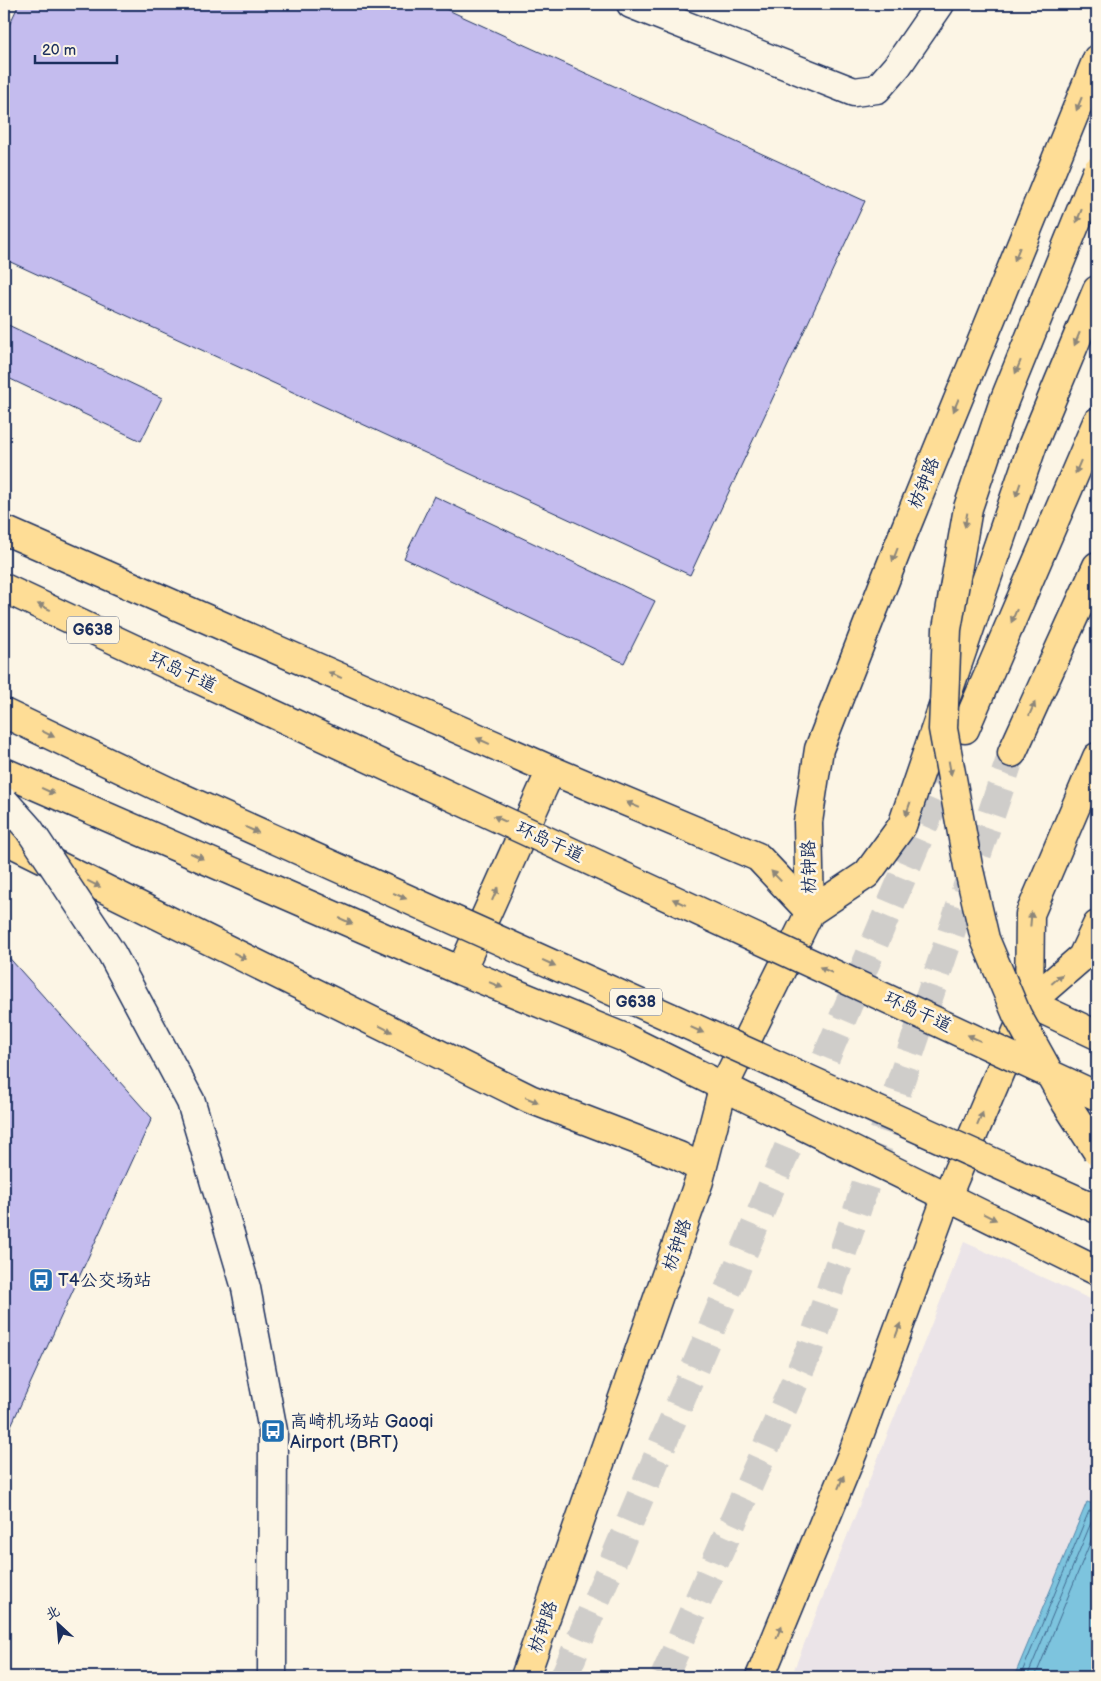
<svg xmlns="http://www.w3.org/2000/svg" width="1101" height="1681" font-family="'Balsamiq Sans','LXGW WenKai TC',sans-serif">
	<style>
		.built { fill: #ebe4e8 }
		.water { fill: #7dc4de; stroke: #5688ab }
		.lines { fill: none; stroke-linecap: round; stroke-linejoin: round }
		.shore { stroke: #426b91; stroke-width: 1 }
		.building { fill: #c4bcee; stroke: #1b2f5e }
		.highway-tunnel { stroke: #cfcdca; stroke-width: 28; stroke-dasharray: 28 14; stroke-linecap: butt }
		.minor-casing { stroke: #1b2f5e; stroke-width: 31 }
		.major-casing { stroke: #1b2f5e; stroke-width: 31 }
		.highway-casing { stroke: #1b2f5e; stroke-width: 31 }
		.minor { stroke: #fcf5e5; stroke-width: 28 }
		.major { stroke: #fedd96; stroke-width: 28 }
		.highway { stroke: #fedd96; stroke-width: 28 }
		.minor-bridge-casing { stroke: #1b2f5e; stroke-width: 31; stroke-linecap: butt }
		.highway-bridge-casing { stroke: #1b2f5e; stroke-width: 31; stroke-linecap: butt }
		.minor-bridge { stroke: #fcf5e5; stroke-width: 28 }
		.highway-bridge { stroke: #fedd96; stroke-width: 28 }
		.oneway { fill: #8c867a }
		.labels { text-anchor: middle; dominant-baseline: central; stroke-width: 5; stroke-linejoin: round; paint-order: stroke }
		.shield { fill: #fcf5e5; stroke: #5e6a86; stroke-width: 1 }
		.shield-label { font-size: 16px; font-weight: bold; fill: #1b2f5e }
		.street-label { font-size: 18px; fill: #1b2f5e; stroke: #fcf5e5 }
		.poi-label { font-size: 18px; fill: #1b2f5e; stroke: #fcf5e5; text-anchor: start }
	</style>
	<rect width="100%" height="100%" fill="#fcf5e5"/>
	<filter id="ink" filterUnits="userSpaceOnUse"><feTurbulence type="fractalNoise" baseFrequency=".02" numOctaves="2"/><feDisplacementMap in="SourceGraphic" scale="10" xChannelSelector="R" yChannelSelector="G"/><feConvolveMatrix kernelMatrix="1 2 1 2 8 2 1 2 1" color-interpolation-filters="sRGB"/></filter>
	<g filter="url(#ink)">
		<path class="built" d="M964 1242 1097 1302V1677H791Z"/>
		<path class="water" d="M1087 1502 1097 1505V1677H1014Z"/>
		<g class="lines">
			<path class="shore" d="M1020 1677 1089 1511 1097 1510
				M1027 1677 1093 1518 1097 1516
				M1035 1677 1097 1526"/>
		</g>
		<path class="building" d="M19 4H435L865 201 690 575 4 259V36Z
			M4 323 162 398 141 441 4 376Z
			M434 496 655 601 624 663 404 558Z
			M4 952 152 1118 4 1441Z"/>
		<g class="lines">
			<path class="highway-tunnel" d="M564 1677 955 753
				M664 1677 811 1346 1012 753"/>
			<defs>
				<path id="minor" d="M631 4 854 92 877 89 898 65 940 4"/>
				<path id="major" d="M4 530 551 770 758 857 810 912
					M4 772 461 971 625 1038 1097 1271
					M4 839 530 1099 679 1156 702 1169
					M461 971 551 770
					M1029 1003 1097 1035"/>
				<path id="highway" d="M4 588 183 672
					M4 713 176 795
					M965 729 1097 422
					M1012 753 1097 566
					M810 912 867 874 902 826 1033 444 1097 290
					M1029 1003 1030 914 1097 757
					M525 1677 699 1181 723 1088 810 912 808 822 819 749 902 537 1097 59
					M760 1677 853 1452 947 1196 1029 1003 1082 957 1097 925"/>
			</defs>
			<use href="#minor" class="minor-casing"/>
			<use href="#major" class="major-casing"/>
			<use href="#highway" class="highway-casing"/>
			<use href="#minor" class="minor"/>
			<use href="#major" class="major"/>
			<use href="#highway" class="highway"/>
			<defs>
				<path id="minor-bridge" d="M4 801 29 829 112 954 191 1102 246 1288 273 1431 272 1677"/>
				<path id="highway-bridge" d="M1097 171 1004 401 968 508 947 629 943 729 968 866 985 939 1017 1015 1066 1103 1097 1151
					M183 672 1097 1096
					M176 795 1097 1209"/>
			</defs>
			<use href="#minor-bridge" class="minor-bridge-casing"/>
			<use href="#highway-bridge" class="highway-bridge-casing"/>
			<use href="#minor-bridge" class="minor-bridge"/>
			<use href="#highway-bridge" class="highway-bridge"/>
		</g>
		<defs><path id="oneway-solid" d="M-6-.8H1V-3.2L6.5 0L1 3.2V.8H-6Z" transform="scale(1.25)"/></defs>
		<g class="oneway">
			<use href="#oneway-solid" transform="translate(1079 104) rotate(112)"/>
			<use href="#oneway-solid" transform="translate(1079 216) rotate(112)"/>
			<use href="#oneway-solid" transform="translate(1017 254) rotate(112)"/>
			<use href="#oneway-solid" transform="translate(1077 339) rotate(112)"/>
			<use href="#oneway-solid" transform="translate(1018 367) rotate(112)"/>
			<use href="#oneway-solid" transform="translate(956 405) rotate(112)"/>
			<use href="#oneway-solid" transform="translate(1078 467) rotate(113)"/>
			<use href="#oneway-solid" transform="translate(1018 490) rotate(109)"/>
			<use href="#oneway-solid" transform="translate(966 520) rotate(100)"/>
			<use href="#oneway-solid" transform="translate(895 555) rotate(111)"/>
			<use href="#oneway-solid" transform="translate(44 607) rotate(-155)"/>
			<use href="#oneway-solid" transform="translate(1014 616) rotate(113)"/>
			<use href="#oneway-solid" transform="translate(335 675) rotate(-156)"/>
			<use href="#oneway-solid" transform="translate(1032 709) rotate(-66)"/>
			<use href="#oneway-solid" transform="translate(48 734) rotate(26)"/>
			<use href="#oneway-solid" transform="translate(483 741) rotate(-156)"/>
			<use href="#oneway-solid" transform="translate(950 768) rotate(80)"/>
			<use href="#oneway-solid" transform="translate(48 791) rotate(24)"/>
			<use href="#oneway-solid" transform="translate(633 805) rotate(-157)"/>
			<use href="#oneway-solid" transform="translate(908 809) rotate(109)"/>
			<use href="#oneway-solid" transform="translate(500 819) rotate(-155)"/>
			<use href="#oneway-solid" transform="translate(252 830) rotate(24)"/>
			<use href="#oneway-solid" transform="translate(197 856) rotate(24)"/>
			<use href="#oneway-solid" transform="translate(776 876) rotate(-134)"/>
			<use href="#oneway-solid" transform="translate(94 884) rotate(26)"/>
			<use href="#oneway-solid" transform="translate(495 894) rotate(-66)"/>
			<use href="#oneway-solid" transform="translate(400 896) rotate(24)"/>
			<use href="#oneway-solid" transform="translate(679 902) rotate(-155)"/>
			<use href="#oneway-solid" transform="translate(1031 919) rotate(-85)"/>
			<use href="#oneway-solid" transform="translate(346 921) rotate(24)"/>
			<use href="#oneway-solid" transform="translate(240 956) rotate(26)"/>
			<use href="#oneway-solid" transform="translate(549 963) rotate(24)"/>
			<use href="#oneway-solid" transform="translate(826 970) rotate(-155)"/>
			<use href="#oneway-solid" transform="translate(1057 979) rotate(-41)"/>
			<use href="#oneway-solid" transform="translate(496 985) rotate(22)"/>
			<use href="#oneway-solid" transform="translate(386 1029) rotate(26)"/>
			<use href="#oneway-solid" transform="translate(697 1030) rotate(24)"/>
			<use href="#oneway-solid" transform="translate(974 1038) rotate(-155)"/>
			<use href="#oneway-solid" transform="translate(532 1100) rotate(23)"/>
			<use href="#oneway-solid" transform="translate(980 1119) rotate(-67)"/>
			<use href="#oneway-solid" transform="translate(990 1217) rotate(26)"/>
			<use href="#oneway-solid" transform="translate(898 1330) rotate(-70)"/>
			<use href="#oneway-solid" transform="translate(841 1482) rotate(-67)"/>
			<use href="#oneway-solid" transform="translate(779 1632) rotate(-67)"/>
		</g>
	</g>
	<defs>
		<symbol id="bus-square" viewBox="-11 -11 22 22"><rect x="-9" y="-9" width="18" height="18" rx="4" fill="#1f6fb2" stroke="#fcf5e5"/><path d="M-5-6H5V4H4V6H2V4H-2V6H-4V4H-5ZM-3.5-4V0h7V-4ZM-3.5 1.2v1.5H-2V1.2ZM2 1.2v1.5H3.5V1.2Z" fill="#fff"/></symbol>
	</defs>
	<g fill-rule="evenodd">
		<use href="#bus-square" x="27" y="1266" width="28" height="28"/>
		<use href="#bus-square" x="259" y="1417" width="28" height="28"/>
	</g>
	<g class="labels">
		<g class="shield">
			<rect x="67" y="616.5" width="52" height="27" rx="4"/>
			<rect x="610" y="988.5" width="52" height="27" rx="4"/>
		</g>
		<g class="shield-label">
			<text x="93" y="630">G638</text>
			<text x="636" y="1002">G638</text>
		</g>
		<g class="street-label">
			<text transform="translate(924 483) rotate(-68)">枋钟路</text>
			<text transform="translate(183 672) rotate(25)">环岛干道</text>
			<text transform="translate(550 842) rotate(25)">环岛干道</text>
			<text transform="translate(809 867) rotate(-91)">枋钟路</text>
			<text transform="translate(918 1012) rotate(25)">环岛干道</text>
			<text transform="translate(677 1245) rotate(-71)">枋钟路</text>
			<text transform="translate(543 1627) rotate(-71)">枋钟路</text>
		</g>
		<g class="poi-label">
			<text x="58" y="1280">T4公交场站</text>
			<text x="290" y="1421">高崎机场站 Gaoqi<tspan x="290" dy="21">Airport (BRT)</tspan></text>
		</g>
	</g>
	<rect width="1101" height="1681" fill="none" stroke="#fcf5e5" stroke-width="20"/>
	<rect x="10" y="10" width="1081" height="1661" fill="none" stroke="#1b2f5e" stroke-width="2" filter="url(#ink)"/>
	<g transform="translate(58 1624) rotate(334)" stroke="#fcf5e5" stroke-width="4" paint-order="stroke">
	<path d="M0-4L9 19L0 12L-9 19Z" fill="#1b2f5e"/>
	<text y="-8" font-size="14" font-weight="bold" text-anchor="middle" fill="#1b2f5e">北</text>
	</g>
	<path d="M35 55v8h82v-8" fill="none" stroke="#1b2f5e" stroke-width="2.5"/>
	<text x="42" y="55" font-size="15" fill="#1b2f5e" stroke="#fcf5e5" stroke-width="4" paint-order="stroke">20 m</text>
</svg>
